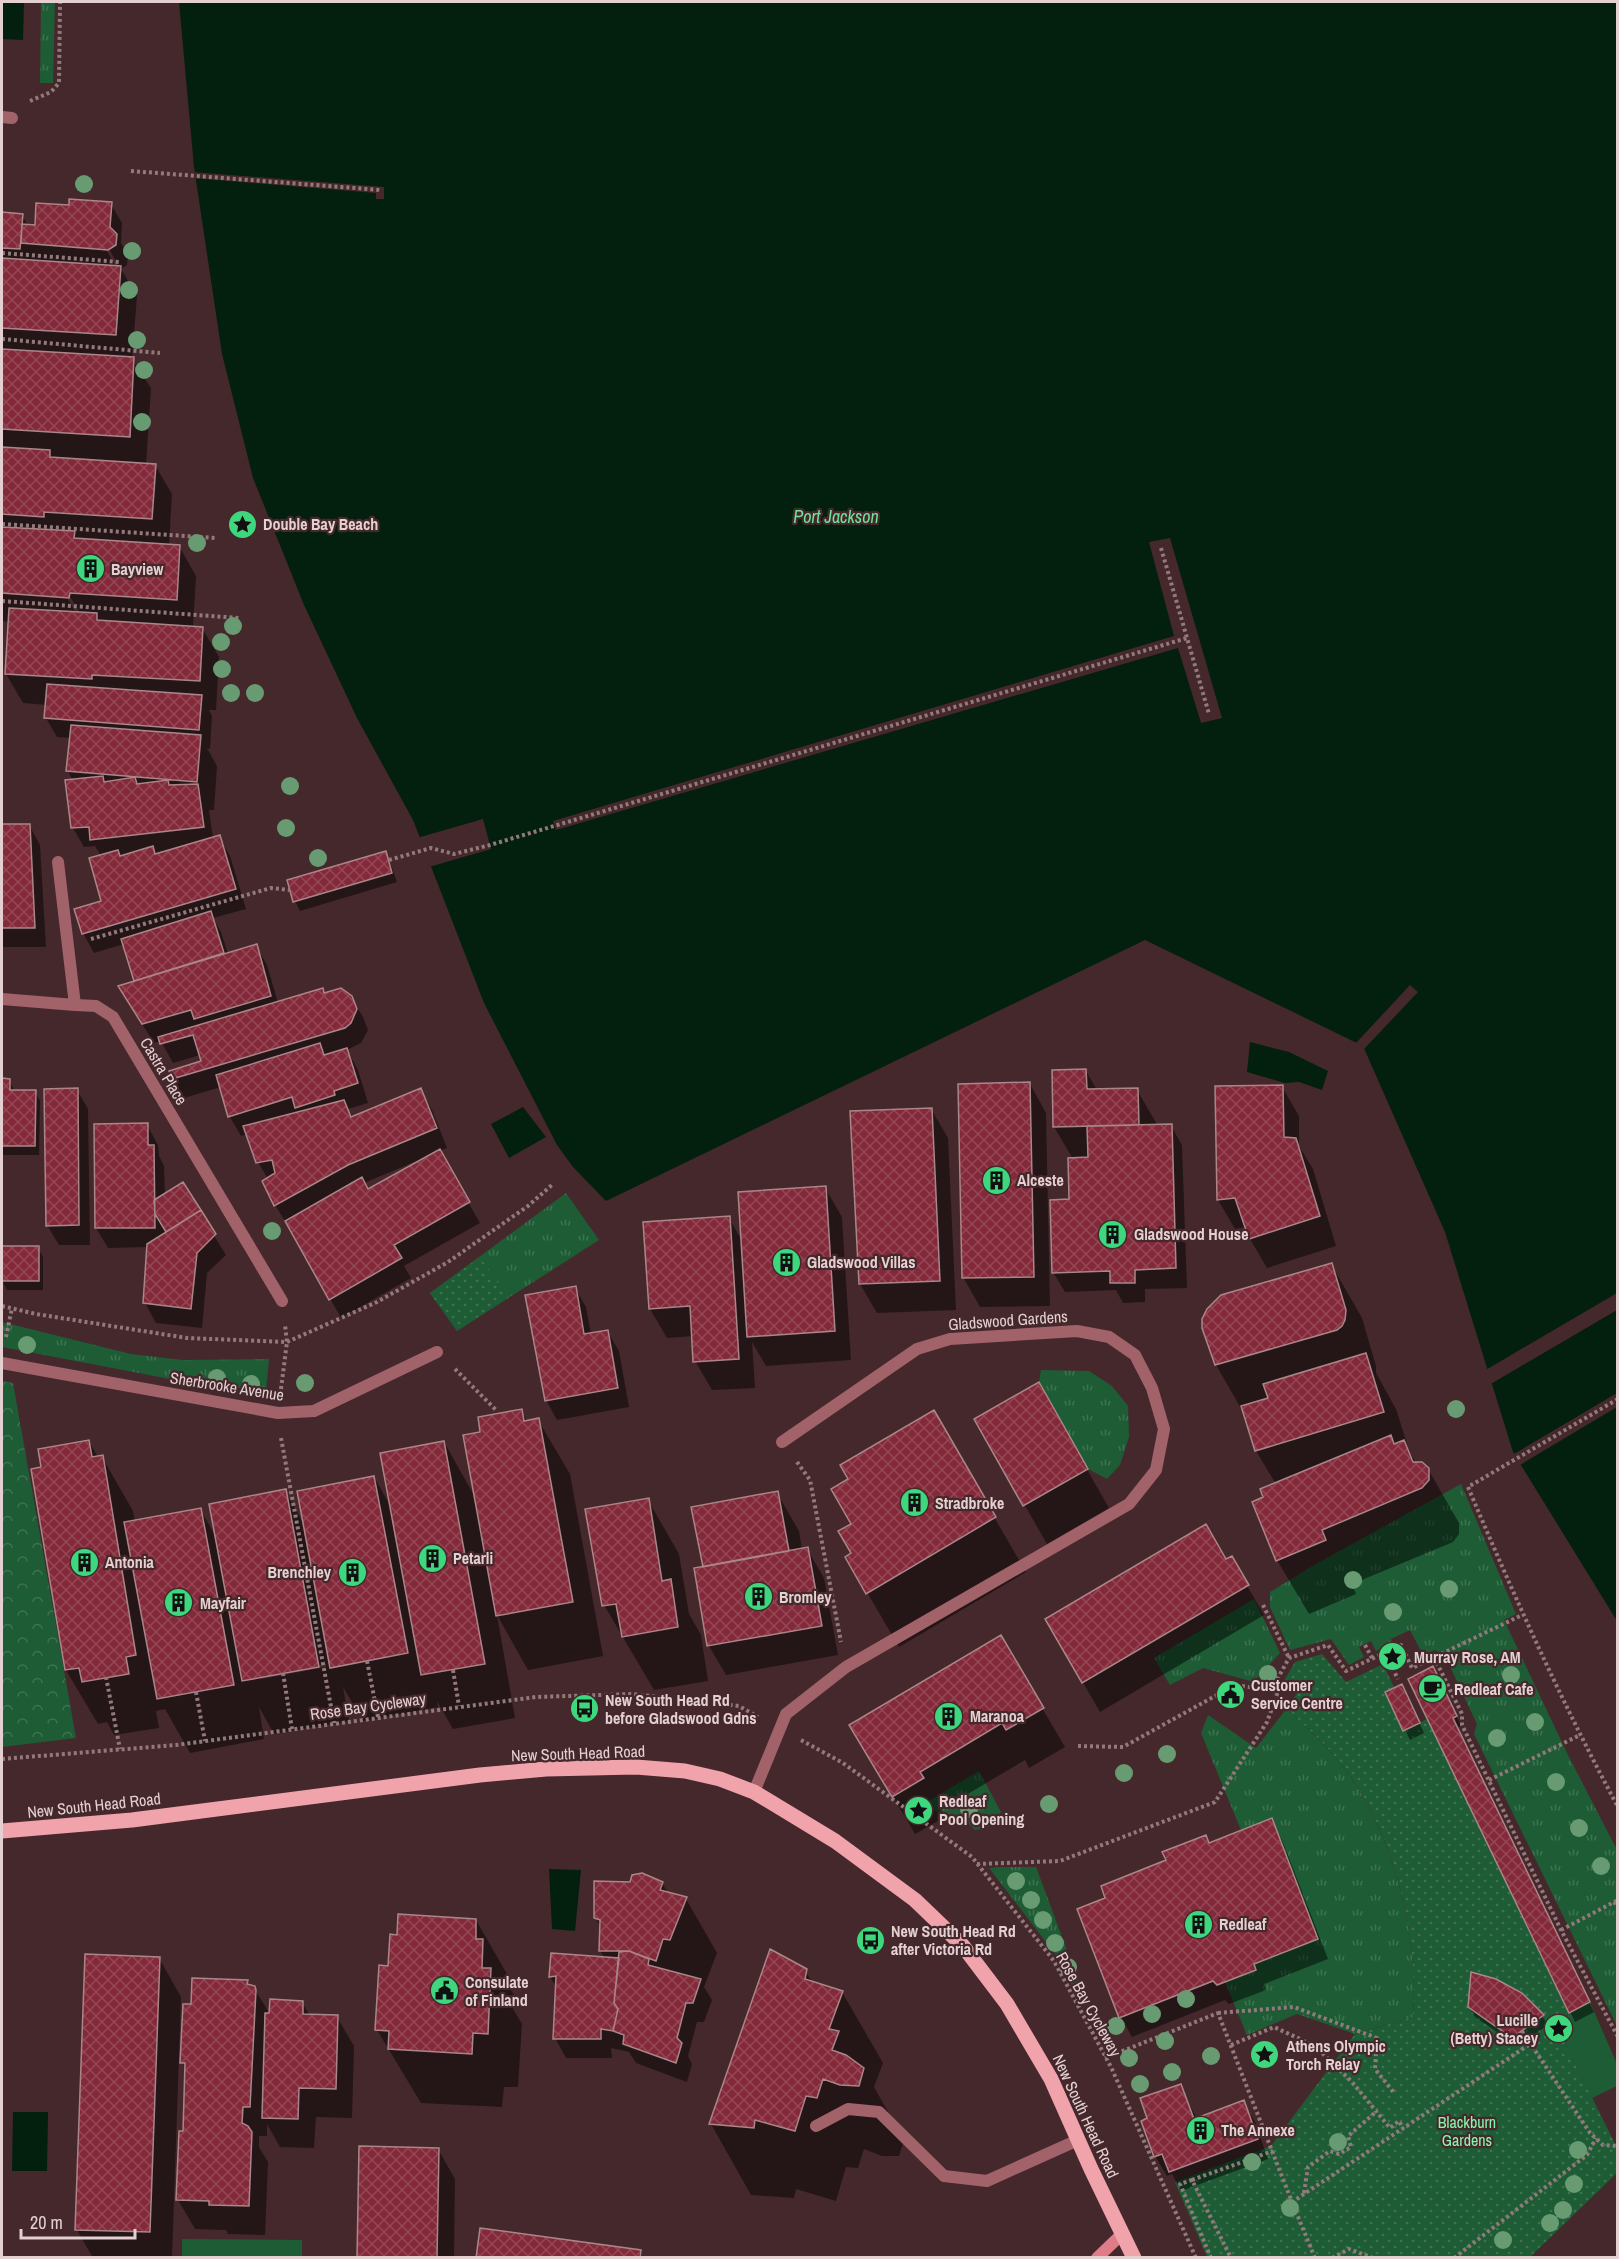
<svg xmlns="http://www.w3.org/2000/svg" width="1619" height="2259" font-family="'Archivo Narrow',sans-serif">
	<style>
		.grass { fill: url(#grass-tufts) }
		.park { fill: url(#park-crowns) }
		.garden { fill: url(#garden-dots) }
		.pitch { fill: #1d5c35 }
		.water { fill: #031f0e }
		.pier { fill: #45282b }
		.shadow { fill: #0007; fill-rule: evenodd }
		.building { fill: url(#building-cross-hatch); stroke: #aa8689; stroke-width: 1.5 }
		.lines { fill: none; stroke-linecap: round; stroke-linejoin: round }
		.path { stroke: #927a7c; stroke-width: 4; stroke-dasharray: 3 3; stroke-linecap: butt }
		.lane { stroke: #a16269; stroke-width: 12 }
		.street { stroke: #a16269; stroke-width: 12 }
		.secondary { stroke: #e07c88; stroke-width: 12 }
		.primary { stroke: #f1a3ab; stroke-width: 15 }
		.tree { fill: #689b71 }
		.labels { text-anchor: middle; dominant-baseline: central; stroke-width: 4.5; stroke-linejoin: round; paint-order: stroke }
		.poi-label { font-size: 16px; font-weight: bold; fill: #e4d0d1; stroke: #45282b; text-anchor: start }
		.street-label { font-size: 16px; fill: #e4d0d1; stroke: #45282b }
		.park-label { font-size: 16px; fill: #85f9ab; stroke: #45282b }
		.water-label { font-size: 18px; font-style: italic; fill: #6fe397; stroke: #45282b }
	</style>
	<defs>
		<pattern id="grass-tufts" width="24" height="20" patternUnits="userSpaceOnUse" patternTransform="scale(1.5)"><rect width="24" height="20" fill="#1d5c35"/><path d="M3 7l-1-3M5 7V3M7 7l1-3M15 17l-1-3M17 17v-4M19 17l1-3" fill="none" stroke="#3e7251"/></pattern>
		<pattern id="park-crowns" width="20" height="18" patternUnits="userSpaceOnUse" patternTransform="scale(1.5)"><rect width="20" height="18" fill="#1d5c35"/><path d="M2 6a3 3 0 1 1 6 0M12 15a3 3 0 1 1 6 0" fill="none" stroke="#3e7251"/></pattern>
		<pattern id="garden-dots" width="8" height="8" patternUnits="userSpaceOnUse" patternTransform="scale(1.5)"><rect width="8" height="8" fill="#1d5c35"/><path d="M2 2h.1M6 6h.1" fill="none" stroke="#3e7251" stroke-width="1.8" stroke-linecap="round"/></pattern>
		<pattern id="building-cross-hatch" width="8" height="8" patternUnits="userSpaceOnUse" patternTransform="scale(1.5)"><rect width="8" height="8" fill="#83293a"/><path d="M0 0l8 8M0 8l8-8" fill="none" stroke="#944755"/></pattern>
	</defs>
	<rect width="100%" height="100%" fill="#45282b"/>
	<path class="grass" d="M41 2H55L53 83H40Z
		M566 1193 599 1240 457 1331 430 1293Z
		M2 1322 131 1354 183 1360 269 1359 266 1391 186 1382 2 1347Z
		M1041 1370 1089 1371 1112 1386 1128 1406 1129 1437 1120 1465 1107 1479 1088 1469 1039 1382Z
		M1461 1484 1516 1614 1504 1620 1567 1753 1617 1850V2026L1474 1734 1477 1724 1446 1658 1435 1650 1423 1655 1410 1630 1391 1639 1392 1643 1376 1651 1371 1641 1359 1647 1364 1657 1349 1665 1331 1639 1290 1650 1270 1607V1592L1316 1564Z
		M1254 1599 1280 1653 1254 1682 1203 1668 1170 1685 1154 1658Z
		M1287 1708C1303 1725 1323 1742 1338 1760 1393 1828 1419 1931 1413 2017L1355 2034 1297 2014 1247 2035 1225 1982 1256 1970 1254 1964 1318 1939 1272 1819 1241 1830 1201 1733 1208 1715 1256 1748Z
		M979 1771 1001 1812C994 1825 990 1828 975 1830L966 1821 955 1825 925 1803Z
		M998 1867H1036L1080 1985 1072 1986 1056 1955 989 1868Z"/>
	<path class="park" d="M2 1381 13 1383 76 1738 2 1747Z"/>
	<path class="garden" d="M480 1257 508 1297 457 1331 430 1293Z
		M1322 1654 1346 1682 1383 1664 1394 1687 1385 1692 1403 1731 1427 1719 1569 2013 1555 2022 1617 2148V2173L1529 2258 1207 2257 1175 2182 1271 2146 1355 2034 1413 2017C1419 1931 1393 1827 1338 1760 1323 1741 1303 1725 1287 1708L1297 1693 1282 1684 1295 1662Z"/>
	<path class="pitch" d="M1590 2002 1617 2064V2086L1592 2098 1555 2022Z
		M182 2239 302 2240V2257H182Z"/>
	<path class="water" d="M2 2H24L23 40 2 39Z
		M179 2H1617V1621L1513 1452 1445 1232 1363 1046 1145 940 606 1201 573 1167 557 1145 484 1003 413 820 357 718 304 605 253 478 222 354 194 167Z
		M1250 1042 1289 1052 1328 1071 1322 1090 1299 1082 1285 1083 1247 1072Z
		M523 1107 546 1137 509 1158 491 1124Z
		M549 1869 581 1870 575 1931 552 1929Z
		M13 2112H48L47 2171H12Z"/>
	<path class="pier" d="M192 172 384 187V199H376V193L193 178Z
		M1170 538 1222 718 1201 723 1178 648 556 830 553 821 1174 636 1149 542Z
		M483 819 491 849 429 867 417 838Z
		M1410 985 1418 992 1364 1049 1362 1046 1356 1043Z
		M1617 1293V1310L1489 1385 1484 1371Z
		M1617 1393V1407L1520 1465 1514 1454Z"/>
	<path class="shadow" d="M111 204 122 223 121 243 128 255 127 265 121 269 137 296 132 359 151 388 146 465H155L172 494 169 546H179L196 576 193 627 202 628 219 657 216 710H209L212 716 210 749 207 748 217 766 214 810H209L213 838 219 837 230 856 246 909 213 918 221 932 228 954 256 946 267 965 278 1003 325 994 351 997 363 1017 368 1030 361 1043 347 1050 358 1070 368 1103 348 1109 353 1118 421 1090 432 1110 447 1148 439 1151 480 1223 404 1266 411 1278 341 1318 288 1224H287L275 1205 268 1179 258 1162 248 1134 241 1136 230 1117 221 1087 184 1098 173 1079 171 1072 203 1062 200 1055 173 1063 161 1041 154 1043 131 1006 136 982 124 944 94 953 83 933 103 902 101 856 95 846 84 847 73 828V781L68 771 71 738 57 737 46 718 47 705 23 703 6 674 10 622 2 621V214L22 215 28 226H36L70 207ZM106 243 119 267H116L103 244ZM66 590 80 613H76L64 592ZM419 1160V1162L368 1191 364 1183Z
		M29 825 40 845 46 947H2V826Z
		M385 852 390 862 397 882 300 911 295 901Z
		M1086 1071 1097 1090H1137L1158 1126H1171L1182 1145 1187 1288 1145 1289V1302L1123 1303 1116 1290 1065 1292 1053 1272 1070 1201 1073 1159 1054 1127Z
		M2 1080H9L15 1092H35L40 1101 39 1155H2Z
		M1030 1084 1046 1113 1050 1306 980 1307 963 1277Z
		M1282 1087 1299 1116V1146L1313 1169 1336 1246 1267 1268 1250 1239 1246 1227 1235 1229 1218 1200Z
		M77 1090 88 1109 90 1245H59L47 1225Z
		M931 1109 948 1138 956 1310 877 1313 860 1284Z
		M147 1125 158 1145 159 1156 164 1166 165 1195 182 1184 226 1255 207 1273 202 1328 156 1323 145 1303 148 1247 108 1248 96 1228Z
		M825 1188 842 1217 851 1360 766 1366 752 1342 755 1388 712 1390 695 1361 693 1336 667 1338 650 1309 645 1223 729 1218 742 1241Z
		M2 1248H38L43 1257V1290H7L2 1280Z
		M1331 1264 1362 1318 1376 1366V1373L1396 1409 1410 1453 1416 1463 1428 1469 1459 1523V1534L1453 1542 1352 1584 1356 1594 1309 1614 1277 1560 1265 1498 1276 1484 1256 1451 1246 1417 1216 1365Z
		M575 1288 586 1307 591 1334 607 1331 619 1351 629 1407 557 1420 546 1400Z
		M1038 1384 1109 1508 1047 1544 976 1420Z
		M521 1411 528 1422 538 1420 570 1474 603 1656 528 1670 497 1615 515 1718 453 1729 437 1701 438 1707 363 1721 343 1687 349 1721 274 1734 259 1707 264 1739 190 1753 165 1709 156 1711 159 1728 114 1735 107 1722 98 1724 66 1670 43 1468 89 1442 98 1457H102L133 1511 135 1521 200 1509 216 1537 285 1491 305 1526 374 1477 391 1507 444 1442 475 1497 482 1433ZM326 1664V1667L261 1679V1676Z
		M933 1412 1026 1572 899 1647 847 1558 853 1554 850 1479Z
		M777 1493 799 1531 802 1550 807 1549 824 1578 838 1655 726 1675 709 1646 696 1569 704 1567Z
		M648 1500 679 1554 689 1614 701 1635 708 1681 654 1690 604 1605Z
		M1231 1558 1264 1615 1100 1712 1047 1620Z
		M1000 1637 1065 1747 1029 1768 1025 1760 941 1810 945 1817 915 1834 874 1764Z
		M1438 1677 1461 1726 1457 1728 1594 2012 1575 2022 1410 1679Z
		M1387 1692 1406 1695 1424 1733 1410 1740Z
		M1271 1820 1282 1840 1328 1959 1264 1984 1266 1990 1229 2004 1225 2000 1132 2037 1121 2017 1107 1899Z
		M662 1883 668 1893 686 1899 717 1953 704 1987 712 2000 704 2022H697L688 2056 692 2064 687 2082 636 2063 629 2052 625 2051 611 2048 612 2058H566L555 2038 557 1988 550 1977 552 1955 605 1958 600 1951 601 1928 595 1917Z
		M476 1920 507 1974 506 1982 514 1995 513 2009 522 2024 518 2087H504L502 2107 421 2103 377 2030 390 1968Z
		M159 1958 181 1997 172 2258H93L77 2230Z
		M805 1971 813 1983 842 1992 883 2063 874 2087 904 2140 899 2156H882L864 2149 858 2168 846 2167 836 2201 796 2189 794 2198 751 2195 711 2124Z
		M247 1981 249 1986 254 1988 271 2016 302 2002 310 2016 337 2017 354 2046 352 2118 316 2117 314 2148 280 2147 267 2124V2136H259V2147L268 2162 265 2235 228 2234 226 2230 195 2229 178 2200 184 2132 187 2071 182 2062 193 2005Z
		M1521 1994 1542 2016 1548 2025 1518 2046 1475 2017 1469 2007Z
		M1180 2086 1197 2119 1243 2102 1255 2122 1268 2159 1181 2191 1172 2174 1167 2176 1155 2156Z
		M438 2149 455 2179 454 2258H358Z"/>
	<path class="building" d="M69 199 112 202 110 227 117 234 116 245 108 250 21 243 22 224 35 225 36 203 69 205Z
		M2 212 23 214 20 249 2 248Z
		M2 258 121 266 116 335 2 328Z
		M2 349 134 357 130 437 2 429Z
		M2 447 50 450V457L156 464 152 519 44 512V517L2 514Z
		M2 527 75 531 74 538 180 545 177 600 70 593 69 598 2 593Z
		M9 608 97 613V620L203 627 200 681 92 675V679L5 674Z
		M47 684 202 695 199 730 44 718Z
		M71 725 201 735 197 782 66 771Z
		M103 776 104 782 135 777 137 784 168 780 169 785 198 784 204 827 90 840 89 827 71 828 65 780Z
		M2 824H30L35 928H2Z
		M220 835 236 889 82 934 74 909 101 901 89 858 118 850 120 856 153 846 155 854Z
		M386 851 392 873 293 902 287 880Z
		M211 911 224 953 134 981 121 939Z
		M257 944 271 996 194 1019 191 1010 142 1024 118 986Z
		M323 988 324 993 341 988 352 996 357 1009 351 1023 345 1028 172 1079 169 1071 201 1061 193 1035 160 1044 158 1037Z
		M320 1043 324 1055 347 1048 358 1083 334 1091 335 1095 295 1108 292 1097 228 1117 216 1075Z
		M1086 1069 1087 1089 1138 1088 1139 1125 1053 1127 1052 1070Z
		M2 1078 10 1079V1090H36L35 1146H2Z
		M1030 1082 1034 1277 962 1278 958 1084Z
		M1283 1085 1284 1137 1296 1138 1320 1216 1249 1239 1235 1198 1217 1200 1215 1086Z
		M78 1088 79 1225 46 1226 44 1089Z
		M421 1088 437 1128 348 1165 274 1206 262 1181 275 1173 272 1160 256 1163 243 1126 344 1100 351 1117Z
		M932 1108 940 1281 859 1284 850 1111Z
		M148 1123V1145H154L155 1228H95L94 1124Z
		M1172 1124 1176 1268 1135 1270V1283H1110V1271L1052 1273 1050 1200 1069 1199 1068 1158 1088 1157 1087 1126Z
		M440 1149 470 1202 394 1245 402 1258 329 1300 285 1221 362 1177 368 1189Z
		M183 1182 201 1210 166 1232 155 1214 154 1200Z
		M826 1186 835 1331 747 1337 738 1192Z
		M201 1210 216 1234 197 1253 191 1309 143 1303 147 1244Z
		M730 1216 739 1359 693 1362 690 1306 649 1309 643 1222Z
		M2 1246H39V1281H2Z
		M1332 1263 1346 1310 1345 1320 1342 1326 1337 1330 1215 1365 1202 1328V1319L1207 1309 1221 1295Z
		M576 1286 584 1334 608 1330 618 1388 545 1401 525 1295Z
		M1366 1353 1384 1412 1255 1451 1241 1406 1268 1398 1263 1384Z
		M1039 1382 1088 1469 1023 1506 974 1419Z
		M522 1409 524 1421 539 1418 573 1602 496 1616 463 1435 480 1432 478 1417Z
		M934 1410 996 1517 866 1594 845 1557 851 1553 838 1531 851 1524 831 1489 848 1479 840 1465Z
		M1391 1435 1394 1444 1404 1440 1413 1462H1422L1429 1468V1480L1422 1488 1322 1530 1326 1540 1276 1561 1252 1502 1263 1497 1260 1489Z
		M89 1440 92 1457 103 1455 136 1655 126 1657 129 1674 82 1682 79 1668 65 1670 31 1469 41 1467 38 1449Z
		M444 1441 485 1664 421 1675 380 1453Z
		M374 1476 408 1653 330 1668 297 1491Z
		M286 1489 319 1667 242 1681 209 1504Z
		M778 1491 789 1551 703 1567 691 1507Z
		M649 1498 662 1581 671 1579 678 1627 622 1637 616 1604 602 1606 585 1509Z
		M201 1508 234 1685 157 1699 124 1522Z
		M1206 1524 1226 1559 1232 1556 1249 1585 1082 1683 1045 1619Z
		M808 1547 822 1626 707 1646 694 1568Z
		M1001 1635 1044 1708 1006 1730 1002 1723 920 1772 924 1778 892 1797 849 1725Z
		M1433 1666 1457 1716 1453 1718 1590 2002 1569 2013 1408 1679Z
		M1402 1684 1420 1723 1403 1731 1385 1692Z
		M1272 1818 1318 1939 1254 1964 1256 1970 1217 1985 1213 1981 1119 2018 1077 1909 1105 1898 1101 1886 1166 1860 1162 1852 1206 1835 1209 1843Z
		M642 1873 663 1882 660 1890 687 1897 670 1940 663 1939 656 1961 629 1951H599L600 1920 594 1918V1881L630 1882 632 1875Z
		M398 1914 476 1919V1939H483L482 1968H491L488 2034 473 2033 472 2054 388 2049 389 2031 375 2030 379 1965 388 1966 390 1934 397 1935Z
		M770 1949 807 1969 805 1979 843 1991 829 2029 839 2031 832 2050 846 2055 864 2068 859 2086 840 2085 823 2079 817 2098 806 2096 795 2131 755 2120 754 2128 709 2124Z
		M629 1951 649 1959 648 1965 701 1979 693 2003H686L677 2038 682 2043 676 2063 623 2044 624 2035 613 2031 618 2009 614 2003 619 1952Z
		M551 1953 619 1958 614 2003 618 2009 613 2031 601 2029V2039H553L556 1976 549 1977Z
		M85 1954 160 1957 150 2232 75 2230Z
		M1471 1972 1496 1979 1522 1993 1544 2015 1512 2038 1468 2007Z
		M192 1978 248 1980 247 1984 255 1986 256 1990 250 2107H243L242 2123 248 2126 252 2132 249 2206 209 2205V2201L176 2200 179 2131H183L185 2063H180L183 2004H191Z
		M270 1999 303 2001V2014L338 2015 336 2089 299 2088 298 2119 262 2118 265 2013H269Z
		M1181 2084 1194 2119 1244 2100 1258 2139 1169 2172 1162 2154 1154 2157 1141 2121 1147 2118 1140 2098Z
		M359 2146 439 2148 437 2258H357Z
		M480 2228 641 2250 640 2258H476Z"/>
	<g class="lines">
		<path class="path" d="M30 101 51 92 59 83 60 2
			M131 171 381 190
			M2 253 120 262
			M2 339 160 353
			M2 524 216 538
			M1161 548 1209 714
			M2 601 239 618
			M389 860 431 848 454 854 490 845 1187 638
			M91 939 271 888 290 890
			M2 1306 36 1314 187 1338 287 1342 377 1302 448 1262 528 1206 553 1184
			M6 1337 12 1308
			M455 1369 496 1410
			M281 1389 287 1342 285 1325
			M1618 1399 1468 1487C1514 1596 1562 1703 1618 1807
			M281 1438 334 1723
			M797 1462 810 1480 841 1642
			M1263 1605 1289 1658
			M1365 1645 1372 1658
			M1384 1652 1398 1679
			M1434 1657 1462 1714V1725L1561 1930 1618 2037
			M367 1661 378 1717
			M453 1670 459 1706
			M283 1673 292 1729
			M106 1677 120 1749
			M196 1692 205 1741
			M801 1740 843 1763 972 1857 1054 1961 1111 2067 1196 2258
			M1078 1746 1123 1747 1235 1685 1276 1691
			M2 1759 176 1745 536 1697 633 1694 739 1706 758 1717
			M1489 1780 1580 1735
			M977 1864 1060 1861 1215 1802 1267 1722 1277 1695 1274 1685 1289 1658 1328 1645 1346 1671 1401 1645 1412 1668 1522 1615
			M1614 1902 1618 1908
			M1561 1930 1618 1900
			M1218 2013 1294 2007 1377 2038 1375 2069 1395 2094
			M1522 2031 1590 2133 1603 2145 1618 2146
			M1231 2045 1274 2027 1315 2046 1352 2082 1390 2128 1399 2121 1403 2128
			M1105 2058 1218 2013 1292 2202
			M1192 2180 1273 2151
			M1304 2193 1308 2167 1330 2151 1339 2154 1351 2147 1348 2136 1377 2111
			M1211 2258 1180 2184 1192 2180 1231 2258
			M1315 2258 1292 2202 1530 2044
			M1332 2258 1349 2249 1373 2258
			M1454 2258 1587 2155 1596 2138"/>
		<path class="lane" d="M816 2126 848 2109 879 2112 944 2176 987 2181 1078 2140"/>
		<path class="street" d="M2 117 12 118
			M58 862 75 1005 96 1006 113 1017 282 1301
			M2 999 75 1005
			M2 1363 278 1413 314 1411 437 1352
			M754 1792 786 1714 846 1667 1129 1504 1156 1470 1164 1429 1152 1388 1135 1355 1109 1337 1077 1331 950 1339 917 1349 782 1442"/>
		<path class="secondary" d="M1097 2258 1122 2234"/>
		<path class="primary" d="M2 1831 132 1820 480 1775 546 1769 636 1767 685 1771 720 1779 754 1792 835 1841 915 1900 963 1946 1007 2004 1051 2079 1091 2169 1134 2258"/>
	</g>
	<g class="tree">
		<circle cx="84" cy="184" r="9"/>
		<circle cx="132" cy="251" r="9"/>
		<circle cx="129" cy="290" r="9"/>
		<circle cx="137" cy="340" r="9"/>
		<circle cx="144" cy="370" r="9"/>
		<circle cx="142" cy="422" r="9"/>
		<circle cx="197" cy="543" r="9"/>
		<circle cx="233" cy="626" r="9"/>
		<circle cx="221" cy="642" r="9"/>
		<circle cx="222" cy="669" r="9"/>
		<circle cx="231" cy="693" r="9"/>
		<circle cx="255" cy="693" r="9"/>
		<circle cx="290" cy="786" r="9"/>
		<circle cx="286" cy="828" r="9"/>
		<circle cx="318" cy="858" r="9"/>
		<circle cx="272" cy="1231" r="9"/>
		<circle cx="27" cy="1345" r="9"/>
		<circle cx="217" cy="1378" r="9"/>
		<circle cx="305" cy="1383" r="9"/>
		<circle cx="251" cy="1384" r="9"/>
		<circle cx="1456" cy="1409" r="9"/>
		<circle cx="1353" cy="1580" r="9"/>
		<circle cx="1449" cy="1589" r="9"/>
		<circle cx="1393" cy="1612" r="9"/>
		<circle cx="1268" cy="1674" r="9"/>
		<circle cx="1511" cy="1675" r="9"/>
		<circle cx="1535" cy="1722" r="9"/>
		<circle cx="1497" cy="1738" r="9"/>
		<circle cx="1167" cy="1754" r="9"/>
		<circle cx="1124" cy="1773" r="9"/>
		<circle cx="1556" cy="1782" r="9"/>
		<circle cx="1049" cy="1804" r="9"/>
		<circle cx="969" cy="1809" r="9"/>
		<circle cx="1579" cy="1828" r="9"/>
		<circle cx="1601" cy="1866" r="9"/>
		<circle cx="1016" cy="1881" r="9"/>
		<circle cx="1031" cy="1900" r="9"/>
		<circle cx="1043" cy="1920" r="9"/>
		<circle cx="1055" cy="1943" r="9"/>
		<circle cx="1068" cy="1967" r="9"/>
		<circle cx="1186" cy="1999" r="9"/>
		<circle cx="1152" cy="2014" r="9"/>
		<circle cx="1116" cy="2026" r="9"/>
		<circle cx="1165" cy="2041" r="9"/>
		<circle cx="1211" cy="2056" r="9"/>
		<circle cx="1129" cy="2058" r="9"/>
		<circle cx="1172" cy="2072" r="9"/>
		<circle cx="1140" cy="2084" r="9"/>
		<circle cx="1338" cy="2142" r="9"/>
		<circle cx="1578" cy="2150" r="9"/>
		<circle cx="1252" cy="2162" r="9"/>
		<circle cx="1574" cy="2184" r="9"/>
		<circle cx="1290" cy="2208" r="9"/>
		<circle cx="1563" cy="2210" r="9"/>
		<circle cx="1550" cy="2223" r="9"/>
		<circle cx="1503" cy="2240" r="9"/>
	</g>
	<defs>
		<symbol id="sight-disc" viewBox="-11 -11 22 22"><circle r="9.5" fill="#3ed77d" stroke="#45282b"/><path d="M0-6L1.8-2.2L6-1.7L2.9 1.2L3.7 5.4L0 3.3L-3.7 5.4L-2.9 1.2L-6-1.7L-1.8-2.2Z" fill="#111"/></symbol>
		<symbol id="building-disc" viewBox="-11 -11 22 22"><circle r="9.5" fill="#3ed77d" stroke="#45282b"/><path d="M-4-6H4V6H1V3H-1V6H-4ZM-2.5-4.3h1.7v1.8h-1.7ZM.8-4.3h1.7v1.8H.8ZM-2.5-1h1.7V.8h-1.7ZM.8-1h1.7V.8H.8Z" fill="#111"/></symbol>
		<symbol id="cafe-disc" viewBox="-11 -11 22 22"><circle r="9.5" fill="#3ed77d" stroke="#45282b"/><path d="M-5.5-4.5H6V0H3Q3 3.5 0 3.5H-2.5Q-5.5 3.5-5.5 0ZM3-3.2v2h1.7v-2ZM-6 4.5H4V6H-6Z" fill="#111"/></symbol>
		<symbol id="civic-disc" viewBox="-11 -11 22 22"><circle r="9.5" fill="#3ed77d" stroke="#45282b"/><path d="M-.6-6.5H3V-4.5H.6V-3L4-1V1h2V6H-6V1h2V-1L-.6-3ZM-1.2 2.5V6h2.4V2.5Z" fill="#111"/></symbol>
		<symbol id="bus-disc" viewBox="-11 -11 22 22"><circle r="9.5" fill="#3ed77d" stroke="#45282b"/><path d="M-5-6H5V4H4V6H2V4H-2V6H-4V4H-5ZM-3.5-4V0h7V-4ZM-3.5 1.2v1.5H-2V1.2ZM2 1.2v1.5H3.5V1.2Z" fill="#111"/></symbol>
	</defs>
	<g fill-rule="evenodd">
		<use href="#sight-disc" x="226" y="508" width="33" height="33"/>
		<use href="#building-disc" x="74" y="552" width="33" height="33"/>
		<use href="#building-disc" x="980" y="1164" width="33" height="33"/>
		<use href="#building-disc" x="1096" y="1218" width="33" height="33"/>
		<use href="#building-disc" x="770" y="1246" width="33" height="33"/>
		<use href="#building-disc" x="898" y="1486" width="33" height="33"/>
		<use href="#building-disc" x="416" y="1542" width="33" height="33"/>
		<use href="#building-disc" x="68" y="1546" width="33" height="33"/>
		<use href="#building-disc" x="336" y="1556" width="33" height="33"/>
		<use href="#building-disc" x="742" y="1580" width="33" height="33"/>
		<use href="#building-disc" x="162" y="1586" width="33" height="33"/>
		<use href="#sight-disc" x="1376" y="1640" width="33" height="33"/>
		<use href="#cafe-disc" x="1416" y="1672" width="33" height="33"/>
		<use href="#civic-disc" x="1214" y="1678" width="33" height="33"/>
		<use href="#bus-disc" x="568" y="1692" width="33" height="33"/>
		<use href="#building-disc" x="932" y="1700" width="33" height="33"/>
		<use href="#sight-disc" x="902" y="1794" width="33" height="33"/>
		<use href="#building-disc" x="1182" y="1908" width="33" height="33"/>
		<use href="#bus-disc" x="854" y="1924" width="33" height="33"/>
		<use href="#civic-disc" x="428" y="1974" width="33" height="33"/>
		<use href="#sight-disc" x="1542" y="2012" width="33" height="33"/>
		<use href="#sight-disc" x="1248" y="2038" width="33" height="33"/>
		<use href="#building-disc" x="1184" y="2114" width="33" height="33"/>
	</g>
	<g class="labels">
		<g class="poi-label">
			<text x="263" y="524">Double Bay Beach</text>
			<text x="111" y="569">Bayview</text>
			<text x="1017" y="1180">Alceste</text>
			<text x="1134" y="1234">Gladswood House</text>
			<text x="807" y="1262">Gladswood Villas</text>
			<text x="935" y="1503">Stradbroke</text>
			<text x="453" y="1558">Petarli</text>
			<text x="105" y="1562">Antonia</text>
			<text x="331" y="1572" text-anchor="end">Brenchley</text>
			<text x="779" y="1597">Bromley</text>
			<text x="200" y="1603">Mayfair</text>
			<text x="1414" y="1657">Murray Rose, AM</text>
			<text x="1251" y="1685">Customer<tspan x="1251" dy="18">Service Centre</tspan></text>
			<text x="1454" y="1689">Redleaf Cafe</text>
			<text x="605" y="1700">New South Head Rd<tspan x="605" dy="18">before Gladswood Gdns</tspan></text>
			<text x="970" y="1716">Maranoa</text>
			<text x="939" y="1801">Redleaf<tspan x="939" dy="18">Pool Opening</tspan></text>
			<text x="1219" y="1924">Redleaf</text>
			<text x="891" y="1931">New South Head Rd<tspan x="891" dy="18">after Victoria Rd</tspan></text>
			<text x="465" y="1982">Consulate<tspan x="465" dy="18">of Finland</tspan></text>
			<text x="1538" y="2020" text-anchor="end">Lucille<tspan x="1538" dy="18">(Betty) Stacey</tspan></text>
			<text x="1286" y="2046">Athens Olympic<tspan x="1286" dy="18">Torch Relay</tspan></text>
			<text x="1221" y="2130">The Annexe</text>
		</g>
		<g class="street-label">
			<text transform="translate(164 1071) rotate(59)">Castra Place</text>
			<text transform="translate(1008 1320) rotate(-4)">Gladswood Gardens</text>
			<text transform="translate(227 1386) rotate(9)">Sherbrooke Avenue</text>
			<text transform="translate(368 1706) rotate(-8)">Rose Bay Cycleway</text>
			<text transform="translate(578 1753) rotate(-2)">New South Head Road</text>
			<text transform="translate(94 1805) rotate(-6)">New South Head Road</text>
			<text transform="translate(1089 2004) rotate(61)">Rose Bay Cycleway</text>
			<text transform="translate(1086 2116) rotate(65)">New South Head Road</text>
		</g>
		<g class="park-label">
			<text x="1467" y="2122">Blackburn<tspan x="1467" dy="18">Gardens</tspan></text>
		</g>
		<g class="water-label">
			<text x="836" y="516">Port Jackson</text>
		</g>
	</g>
	<rect width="1619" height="2259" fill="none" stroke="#e4d0d1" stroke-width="6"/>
	<path d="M21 2229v9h114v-9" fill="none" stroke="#e4d0d1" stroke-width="3"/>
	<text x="30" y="2229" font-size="18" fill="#e4d0d1" stroke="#45282b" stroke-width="4.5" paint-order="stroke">20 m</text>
</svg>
